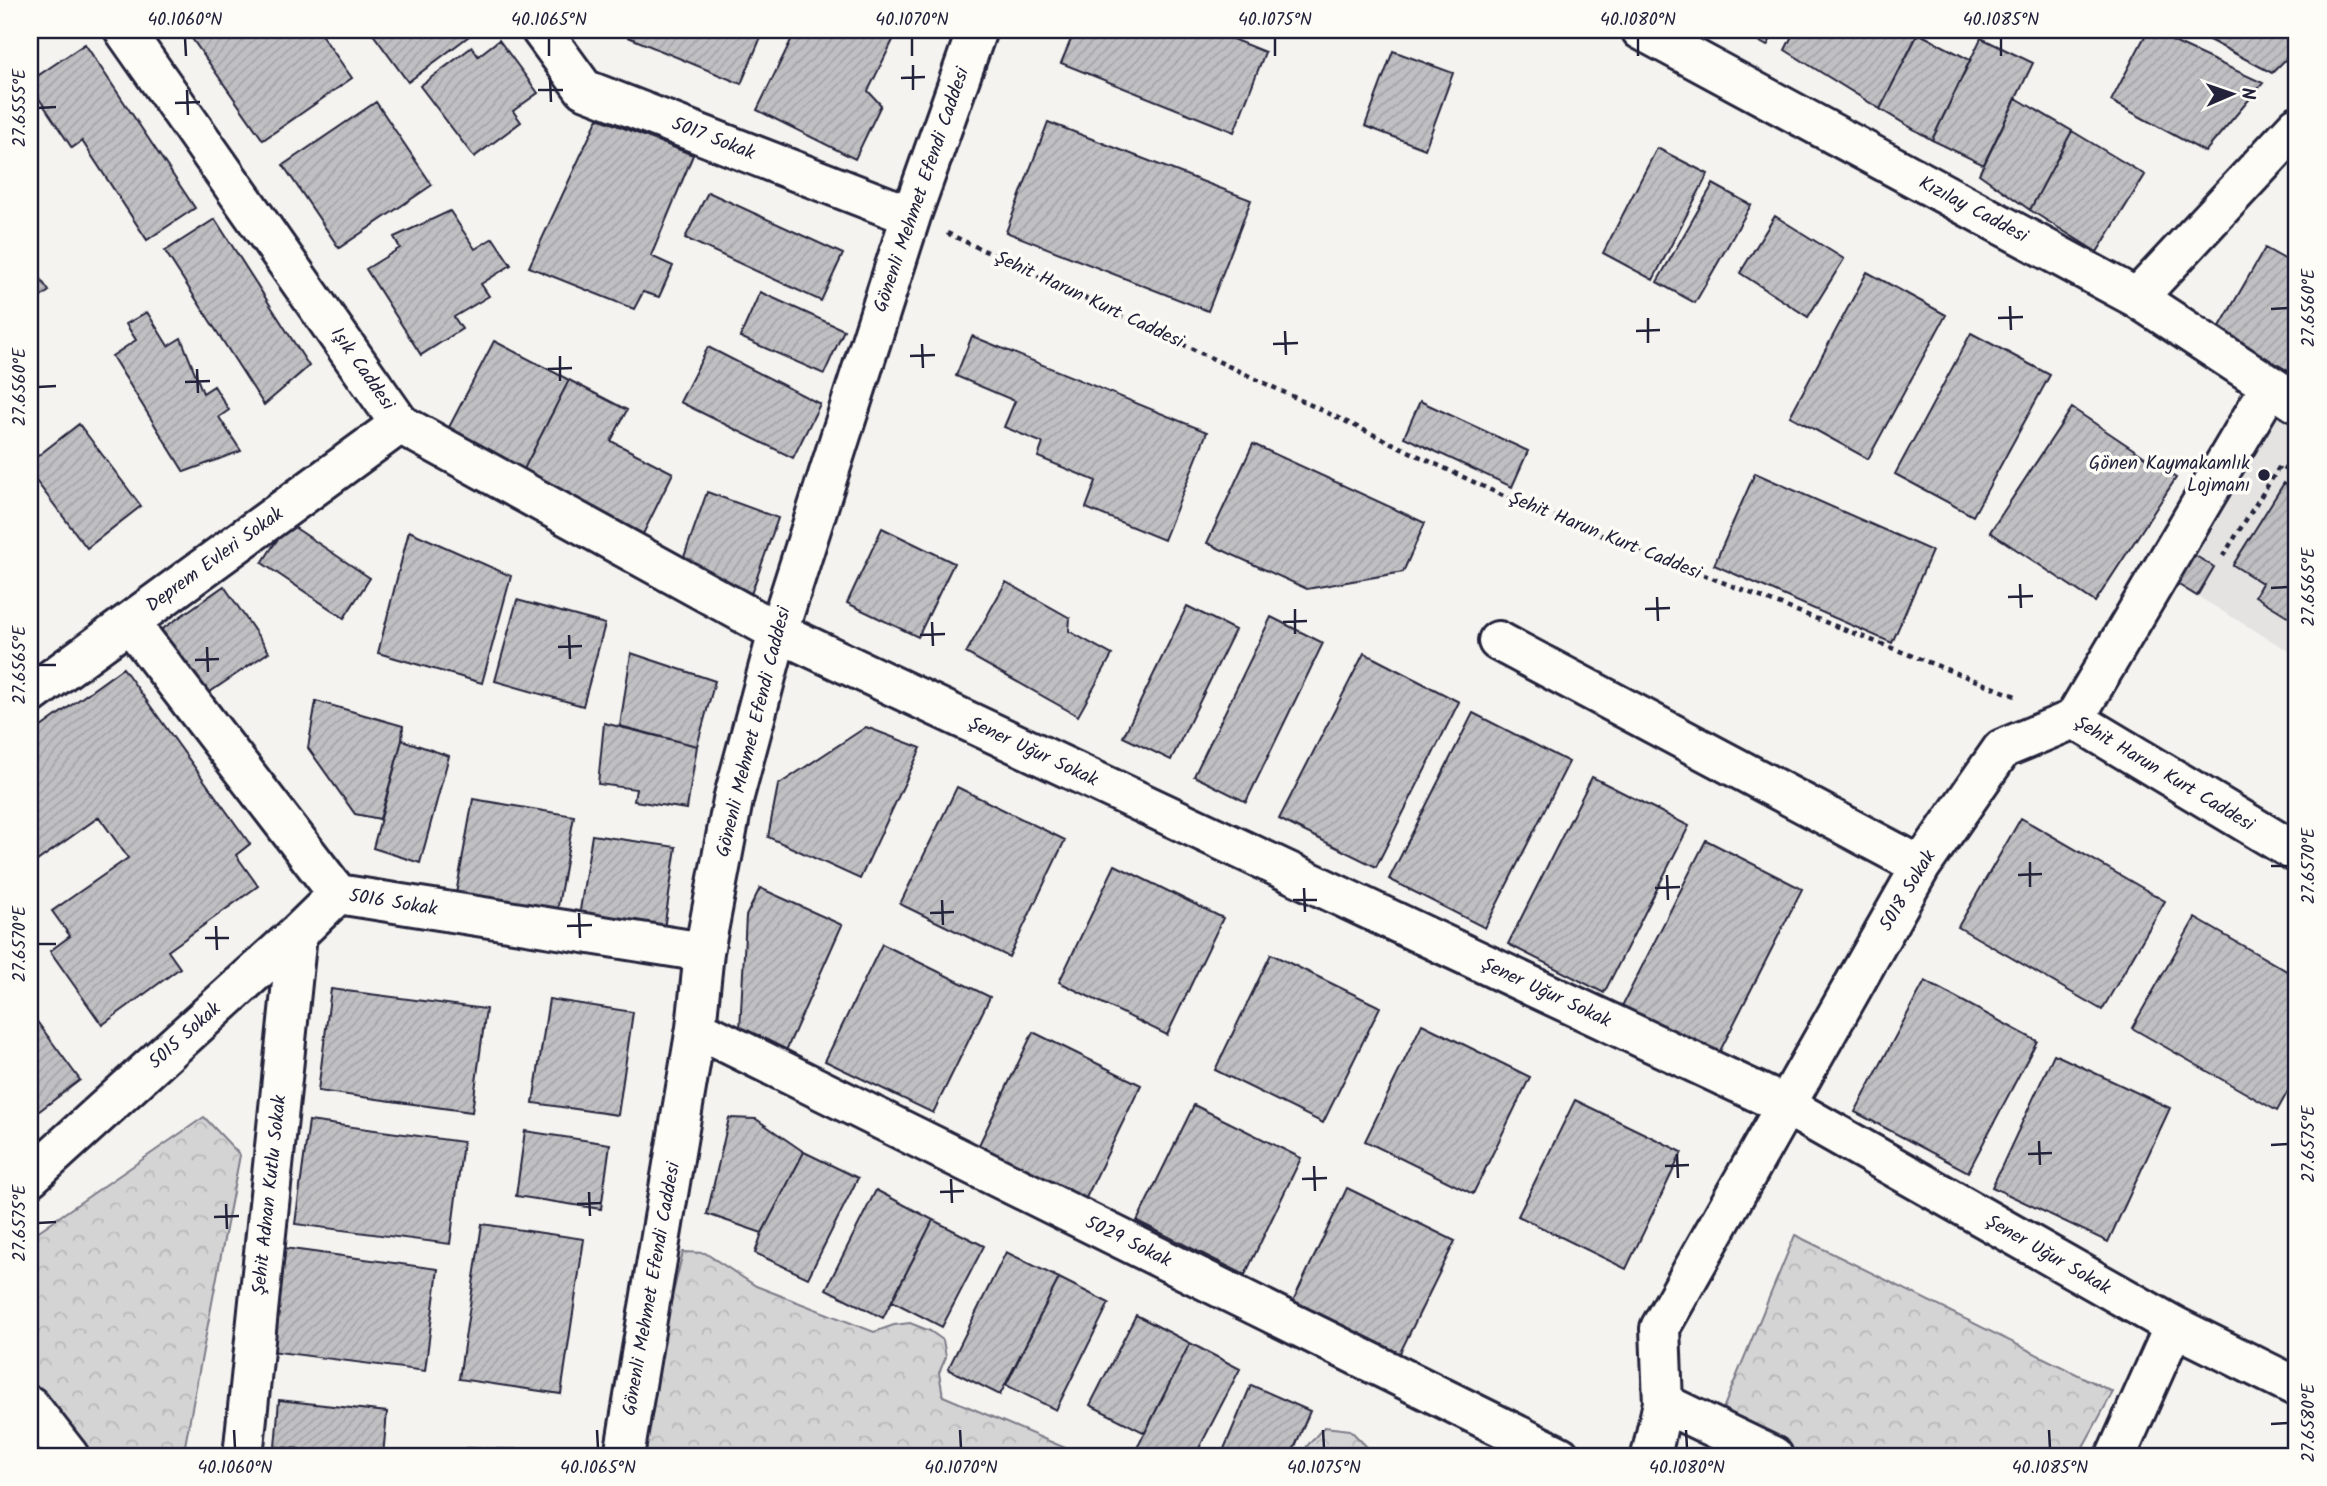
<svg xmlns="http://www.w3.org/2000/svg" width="2327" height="1486" font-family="Kalam,sans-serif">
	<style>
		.built { fill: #e4e3e2 }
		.forest { fill: url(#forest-crowns); stroke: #7c7b88; stroke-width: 2 }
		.building { fill: url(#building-hatch); stroke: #22223b; stroke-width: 2 }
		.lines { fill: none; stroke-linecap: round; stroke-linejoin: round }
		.minor-casing { stroke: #22223b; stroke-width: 44 }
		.tertiary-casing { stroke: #22223b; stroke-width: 44 }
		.path { stroke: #22223b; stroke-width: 4.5; stroke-dasharray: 5 5; stroke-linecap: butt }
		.minor { stroke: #fdfcf7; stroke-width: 38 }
		.tertiary { stroke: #fdfcf7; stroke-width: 38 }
		.ticks { fill: none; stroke: #22223b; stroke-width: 2.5 }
		.poi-dot { fill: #22223b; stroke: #fdfcf7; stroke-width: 2.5 }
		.labels { text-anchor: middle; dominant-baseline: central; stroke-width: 7; stroke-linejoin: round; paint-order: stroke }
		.street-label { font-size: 19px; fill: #22223b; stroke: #fdfcf7 }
		.poi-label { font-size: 19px; fill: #22223b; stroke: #fdfcf7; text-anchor: end }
		.neatline { fill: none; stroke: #22223b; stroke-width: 2.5 }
		.ticks-label { font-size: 18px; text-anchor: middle; fill: #22223b }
	</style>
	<defs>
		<pattern id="forest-crowns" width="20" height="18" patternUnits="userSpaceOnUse" patternTransform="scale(1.75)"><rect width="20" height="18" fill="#d5d4d5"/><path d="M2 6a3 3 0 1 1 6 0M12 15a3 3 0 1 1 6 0" fill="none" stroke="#b7b6b8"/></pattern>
		<pattern id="building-hatch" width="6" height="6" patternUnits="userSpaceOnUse" patternTransform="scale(1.75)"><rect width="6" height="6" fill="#c0bfc2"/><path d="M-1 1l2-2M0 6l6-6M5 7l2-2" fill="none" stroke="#a5a4a8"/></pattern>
	</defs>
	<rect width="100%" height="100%" fill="#f4f3ef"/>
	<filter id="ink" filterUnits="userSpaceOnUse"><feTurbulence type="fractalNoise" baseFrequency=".0143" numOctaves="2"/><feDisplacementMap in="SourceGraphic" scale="14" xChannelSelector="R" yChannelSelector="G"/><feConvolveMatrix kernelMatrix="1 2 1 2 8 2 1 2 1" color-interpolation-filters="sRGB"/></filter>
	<g filter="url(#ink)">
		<path class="built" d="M2273 404 2297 419V656L2169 579Z"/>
		<path class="forest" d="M204 1117 240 1155 183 1456H84L30 1388V1237Z
			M1795 1235 2113 1392 2078 1456H1791L1718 1421Z
			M683 1252 705 1253 756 1286 874 1332 894 1325 910 1323 930 1331 943 1340 946 1357 939 1373 943 1396 1084 1456H642L653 1375Z
			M1324 1427 1350 1430 1368 1448 1369 1456H1303L1307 1446Z"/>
		<path class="building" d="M186 30H318L352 78 263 140Z
			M370 30H477L408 82Z
			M631 30H764L741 84 628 37Z
			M796 30H898L868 91 881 105 855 159 757 110Z
			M1075 30H1210L1265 52 1234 132 1061 63Z
			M1739 30H1776L1767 46Z
			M1795 30H1920L1880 109 1785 50Z
			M2148 30 2263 83 2205 152 2111 101Z
			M2190 30H2297V48L2272 73Z
			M1918 33 1970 60 1932 140 1880 109Z
			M1981 38 2033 63 1984 165 1932 140Z
			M499 40 538 93 513 111 521 122 474 157 420 86 472 47 478 56Z
			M85 44 195 208 147 240 82 141 72 148 30 85V81Z
			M1393 51 1453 73 1425 149 1365 126Z
			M2016 98 2072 131 2030 210 1979 174Z
			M376 102 432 185 339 248 283 165Z
			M598 118 693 155 651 256 673 266 659 297 643 292 634 309 529 267Z
			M1048 122 1251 200 1208 311 1006 232Z
			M2072 131 2145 175 2097 252 2030 210Z
			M1657 148 1708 174 1653 280 1603 253Z
			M1713 184 1751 205 1695 303 1657 282Z
			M708 192 843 254 821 301 685 238Z
			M450 211 475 249 493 238 511 265 481 284 489 296 454 317 462 329 421 355 366 269 400 248 394 237Z
			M1775 216 1844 259 1808 317 1740 273Z
			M215 219 309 366 264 405 165 251Z
			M2265 248 2297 266V376L2218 330Z
			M30 264 49 291 30 305Z
			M1867 272 1946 315 1868 459 1790 416Z
			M760 292 844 330 824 374 740 337Z
			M147 312 168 346 181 338 203 393 214 386 229 410 219 417 241 451 184 472 112 356 136 340 126 324Z
			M1971 333 2050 375 1973 516 1895 474Z
			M972 336 1207 432 1164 540 1086 508 1096 481 1038 457 1043 443 1004 427 1015 401 956 376Z
			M494 341 569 380 523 471 447 431Z
			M708 347 820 404 793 458 680 402Z
			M569 380 627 410 611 441 673 473 643 534 523 471Z
			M1420 401 1528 451 1512 487 1404 437Z
			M2072 408 2176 478 2095 602 1990 532Z
			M79 424 141 506 87 548 30 473V462Z
			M1253 444 1425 523 1403 572 1307 589 1207 543Z
			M1755 473 1932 551 1892 643 1714 565Z
			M2284 483 2297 492V622L2255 596 2262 583 2233 565Z
			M707 492 778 518 750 597 679 571Z
			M288 523 370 578 344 618 262 563Z
			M882 528 954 563 918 637 847 603Z
			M409 531 511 576 482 683 378 653Z
			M2186 550 2214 567 2197 596 2169 579Z
			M1006 582 1070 618 1069 631 1112 655 1078 716 966 653Z
			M224 586 269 652 198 700 154 635Z
			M517 600 605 624 583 706 495 681Z
			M1187 606 1235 630 1171 760 1123 737Z
			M1271 617 1323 643 1246 802 1194 776Z
			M631 653 715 681 697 746 620 726Z
			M1364 653 1459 702 1376 867 1279 819Z
			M123 668 250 844 236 855 258 886 168 951 180 968 102 1025 50 951 70 936 52 911 128 858 99 817 30 866V735Z
			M316 701 403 726 402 740 380 819 355 814 308 748Z
			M1473 713 1569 762 1485 928 1389 879Z
			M604 723 697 746 687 809 634 801 636 789 598 784Z
			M866 727 921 748 860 879 768 837 778 785Z
			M402 740 449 756 420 863 373 848Z
			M1592 777 1689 826 1604 993 1508 944Z
			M957 787 1065 840 1009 957 900 904Z
			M473 799 574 816 555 923 454 905Z
			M2021 818 2165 901 2102 1010 1958 927Z
			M592 835 676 847 663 936 578 923Z
			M1706 840 1802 889 1718 1055 1622 1006Z
			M1115 865 1223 918 1167 1035 1059 982Z
			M760 888 842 925 785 1053 740 1030 746 916Z
			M2195 918 2297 977V1075L2277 1111 2132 1028Z
			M882 944 990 997 933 1113 825 1061Z
			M1271 954 1380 1007 1323 1123 1215 1070Z
			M1925 981 2037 1041 1968 1172 1855 1112Z
			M331 989 486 1009 472 1112 318 1091Z
			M549 999 633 1012 618 1115 533 1103Z
			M30 1012 80 1080 30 1118Z
			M1422 1024 1530 1077 1473 1194 1365 1141Z
			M1033 1032 1141 1085 1084 1202 977 1149Z
			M2054 1054 2170 1108 2108 1242 1992 1187Z
			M1575 1100 1682 1152 1626 1269 1518 1216Z
			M1194 1105 1301 1158 1245 1275 1137 1221Z
			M729 1118 756 1119 804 1152 762 1233 707 1214Z
			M309 1121 463 1142 450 1244 295 1224Z
			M525 1131 610 1144 601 1209 516 1196Z
			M804 1152 858 1178 808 1278 755 1253 762 1233Z
			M1347 1188 1455 1241 1398 1357 1291 1305Z
			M876 1190 933 1220 883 1318 826 1289Z
			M933 1220 984 1246 942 1327 892 1301Z
			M482 1224 584 1239 561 1394 459 1379Z
			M284 1248 438 1269 425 1371 270 1351Z
			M1006 1252 1059 1278 1000 1395 948 1369Z
			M1059 1278 1109 1303 1056 1410 1006 1385Z
			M1136 1315 1190 1343 1145 1433 1090 1405Z
			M1190 1343 1240 1369 1195 1456H1152L1137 1448Z
			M1251 1385 1310 1411 1291 1456H1221Z
			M279 1400 387 1412 383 1456H298L299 1449 275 1447Z
			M466 1448 557 1451V1456H465Z"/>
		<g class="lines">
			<defs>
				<path id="minor" d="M541 30 584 89 911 216
					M1641 30 2137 298 2297 403
					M2137 298 2297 126
					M130 623 338 894 704 952
					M1498 641 1921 866
					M30 695 400 424
					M2074 719 2297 853
					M696 1028 1560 1456
					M30 1177 297 934 338 894
					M1663 1403 1773 1456
					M30 1406 69 1456
					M243 1456 297 934
					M624 1456 696 1028 704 952 733 800 778 632 911 216 977 30
					M1651 1456 1663 1403 1660 1328 1921 866 2002 749 2074 719 2270 387
					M2116 1456 2174 1326"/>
				<path id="tertiary" d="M124 30 400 424 778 632 1785 1105 2174 1326 2297 1387"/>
			</defs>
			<use href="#minor" class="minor-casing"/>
			<use href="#tertiary" class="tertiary-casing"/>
			<path class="path" d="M947 233 1516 502 2018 697
				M2223 556 2280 466 2297 477"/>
			<use href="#minor" class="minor"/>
			<use href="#tertiary" class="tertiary"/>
		</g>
	</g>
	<path class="ticks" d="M185 38 186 56M549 38V56M912 38V56M1275 38V56M1638 38V56M2001 38V56M913 65V90M550 78 551 102M901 78 925 77M187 90 188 115M538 90H563M175 103 200 102M38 108 56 107M2010 306 2011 330M2271 309 2288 308M1648 318V343M1998 318 2023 317M1285 331 1286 355M1636 331 1660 330M922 344 923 368M1273 344 1298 343M560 356V381M910 356 935 355M197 369 198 393M548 369 572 368M185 382 210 381M38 387 56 386M2020 584 2021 608M2271 588 2288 587M1657 597 1658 621M2008 597 2033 596M1295 609V634M1645 609 1670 608M932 622 933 646M1283 622 1307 621M569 635 570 659M920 635 945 634M207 647 208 672M558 647 582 646M195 660 219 659M38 665H56M2030 862V887M2271 866H2288M1667 875 1668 900M2018 875 2042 874M1304 888 1305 912M1655 888 1680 887M942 900 943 925M1293 900H1317M579 913 580 938M930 913 954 912M216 926 217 950M567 926 592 925M205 938H229M38 944H56M2039 1141 2040 1165M2271 1145 2288 1144M1677 1154 1678 1178M2028 1154 2052 1153M1314 1166 1315 1191M1665 1166 1689 1165M951 1179 952 1203M1302 1179 1327 1178M589 1192 590 1216M940 1192 964 1191M226 1204 227 1229M577 1204 601 1203M214 1217 239 1216M38 1223 56 1222M2271 1424 2288 1423M234 1430 235 1448M597 1430 598 1448M960 1430 961 1448M1323 1430 1324 1448M1686 1430 1687 1448M2049 1430 2050 1448"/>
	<circle class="poi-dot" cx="2264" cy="475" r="7"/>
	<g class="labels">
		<g class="street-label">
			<text transform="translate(713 139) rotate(21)">5017 Sokak</text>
			<text transform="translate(922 190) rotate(-71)">Gönenli Mehmet Efendi Caddesi</text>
			<text transform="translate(1973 210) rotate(28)">Kızılay Caddesi</text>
			<text transform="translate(1089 300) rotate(25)">Şehit Harun Kurt Caddesi</text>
			<text transform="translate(362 369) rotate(55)">Işık Caddesi</text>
			<text transform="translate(1605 536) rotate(22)">Şehit Harun Kurt Caddesi</text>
			<text transform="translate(215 560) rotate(-36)">Deprem Evleri Sokak</text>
			<text transform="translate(754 732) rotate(-76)">Gönenli Mehmet Efendi Caddesi</text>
			<text transform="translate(1033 752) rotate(25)">Şener Uğur Sokak</text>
			<text transform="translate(2164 774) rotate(31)">Şehit Harun Kurt Caddesi</text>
			<text transform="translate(1908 891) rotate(-59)">5018 Sokak</text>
			<text transform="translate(393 903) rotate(9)">5016 Sokak</text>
			<text transform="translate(1546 993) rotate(25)">Şener Uğur Sokak</text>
			<text transform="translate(185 1036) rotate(-42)">5015 Sokak</text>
			<text transform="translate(270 1195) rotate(-84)">Şehit Adnan Kutlu Sokak</text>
			<text transform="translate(1128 1242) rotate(26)">5029 Sokak</text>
			<text transform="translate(2048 1255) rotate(30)">Şener Uğur Sokak</text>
			<text transform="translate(652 1289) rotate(-80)">Gönenli Mehmet Efendi Caddesi</text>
		</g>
		<g class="poi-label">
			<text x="2250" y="464">Gönen Kaymakamlık<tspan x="2250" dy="22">Lojmanı</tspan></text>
		</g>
	</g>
	<rect width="2327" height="1486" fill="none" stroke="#fdfcf7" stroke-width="77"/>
	<g transform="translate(2232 94) rotate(88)" stroke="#fdfcf7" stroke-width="5" paint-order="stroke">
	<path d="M0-5L12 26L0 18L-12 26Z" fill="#22223b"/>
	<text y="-10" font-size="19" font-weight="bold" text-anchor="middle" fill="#22223b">N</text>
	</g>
	<rect x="38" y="38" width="2250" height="1410" class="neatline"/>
	<g class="ticks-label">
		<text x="185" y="25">40.1060°N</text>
		<text x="549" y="25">40.1065°N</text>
		<text x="912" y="25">40.1070°N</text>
		<text x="1275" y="25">40.1075°N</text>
		<text x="1638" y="25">40.1080°N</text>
		<text x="2001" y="25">40.1085°N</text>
		<text transform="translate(19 108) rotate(-90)" y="6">27.6555°E</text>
		<text transform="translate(2308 308) rotate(-90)" y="6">27.6560°E</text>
		<text transform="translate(19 387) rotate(-90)" y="6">27.6560°E</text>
		<text transform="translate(2308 587) rotate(-90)" y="6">27.6565°E</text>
		<text transform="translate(19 665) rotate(-90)" y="6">27.6565°E</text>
		<text transform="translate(2308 866) rotate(-90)" y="6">27.6570°E</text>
		<text transform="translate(19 944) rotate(-90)" y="6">27.6570°E</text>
		<text transform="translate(2308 1144) rotate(-90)" y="6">27.6575°E</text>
		<text transform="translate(19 1223) rotate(-90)" y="6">27.6575°E</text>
		<text transform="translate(2308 1423) rotate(-90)" y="6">27.6580°E</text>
		<text x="235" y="1473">40.1060°N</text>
		<text x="598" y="1473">40.1065°N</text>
		<text x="961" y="1473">40.1070°N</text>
		<text x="1324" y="1473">40.1075°N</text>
		<text x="1687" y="1473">40.1080°N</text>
		<text x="2050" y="1473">40.1085°N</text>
	</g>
</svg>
